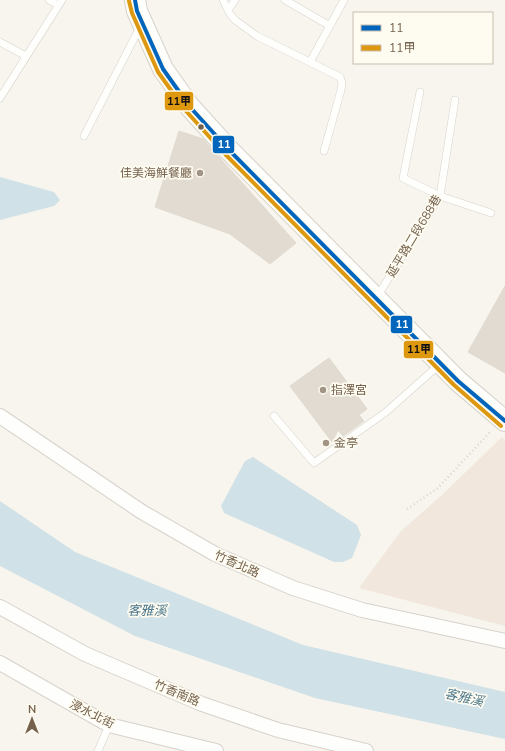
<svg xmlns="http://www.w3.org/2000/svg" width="505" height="751" font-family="'Nunito Sans','Noto Sans TC',sans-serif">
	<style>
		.commercial { fill: #f1e7dc }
		.water { fill: #d0e1e7 }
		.building { fill: #e2dbd2; stroke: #e0dad0 }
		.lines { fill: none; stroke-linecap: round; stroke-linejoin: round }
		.lane-casing { stroke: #d7d2cb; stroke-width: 8 }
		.street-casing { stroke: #d7d2cb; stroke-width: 16 }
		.secondary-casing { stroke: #d7d2cb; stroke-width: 22 }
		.path { stroke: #dad5cf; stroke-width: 2.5; stroke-dasharray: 1 3; stroke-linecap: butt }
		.lane { stroke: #fefefc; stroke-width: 7 }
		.street { stroke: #fefefc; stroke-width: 14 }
		.secondary { stroke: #fefefc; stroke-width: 20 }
		.bus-1-casing { stroke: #fefbf0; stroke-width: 7 }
		.bus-2-casing { stroke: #fefbf0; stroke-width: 7 }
		.bus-1 { stroke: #0065bd; stroke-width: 4 }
		.bus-2 { stroke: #dd9810; stroke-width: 4 }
		.bus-dot { fill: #75624e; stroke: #fefbf0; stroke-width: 1.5 }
		.poi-dot { fill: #a29586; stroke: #fefbf0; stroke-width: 1.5 }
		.labels { text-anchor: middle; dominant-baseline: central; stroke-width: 3.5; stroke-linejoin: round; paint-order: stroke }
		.poi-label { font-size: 12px; fill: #75624e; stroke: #fefbf0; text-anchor: start }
		.street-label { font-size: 12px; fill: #75624e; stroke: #fefbf0 }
		.water-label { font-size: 13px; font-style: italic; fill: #4c788d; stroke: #fefbf0 }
		.line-badge { stroke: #fefbf0; stroke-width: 1.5 }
		.badge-label { font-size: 11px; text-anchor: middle; font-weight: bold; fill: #fff }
		.pale-badge-label { font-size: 11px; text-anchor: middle; font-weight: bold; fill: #111 }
	</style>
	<rect width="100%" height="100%" fill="#f7f5ed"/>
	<path class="commercial" d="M502 437 505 440V626L359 588 401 531 442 495Z"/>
	<path class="water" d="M0 177 54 192 60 200 54 206 0 220Z
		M253 457 357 525 361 535 352 558 343 562H334L224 513 221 506 245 461Z
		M0 501 75 552 303 645 505 692V739L315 698 135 636 0 566Z"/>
	<path class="building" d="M179 131 203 139 296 243 270 264 230 234 155 207Z
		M505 286V373L468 352Z
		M329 358 367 409 359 415 364 421 343 436 338 430 332 442 290 386Z"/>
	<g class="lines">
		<defs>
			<path id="lane" d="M49 0 58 5
				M223 0 230 14 235 20 257 36 340 77 342 83 341 90 324 151
				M285 0 330 26
				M228 10 235 0
				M0 42 26 56
				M310 62 344 0
				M420 92 403 178 440 196 491 213
				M0 98 62 0
				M84 136 140 27
				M377 297 440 196 455 100
				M274 416 314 463 386 412 439 365
				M98 751 109 725"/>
			<path id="street" d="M0 416 142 512 215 554 293 588 362 610 505 641
				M0 607 85 654 202 704 278 730 366 751
				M0 663 109 725 216 751"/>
			<path id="secondary" d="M135 0 137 11 163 69 190 107 229 150 458 381 505 421"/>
		</defs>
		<use href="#lane" class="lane-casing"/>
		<use href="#street" class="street-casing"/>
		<use href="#secondary" class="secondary-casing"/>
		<path class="path" d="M407 509 438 488 491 431"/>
		<use href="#lane" class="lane"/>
		<use href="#street" class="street"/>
		<use href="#secondary" class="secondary"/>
		<defs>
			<path id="bus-1" d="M135 0 137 11 163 69 190 107 229 150 458 381 505 421"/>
			<path id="bus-2" d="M129 1 132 13 158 72 186 111 225 154 454 385 501 426"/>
		</defs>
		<use href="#bus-1" class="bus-1-casing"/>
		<use href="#bus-2" class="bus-2-casing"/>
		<use href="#bus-1" class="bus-1"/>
		<use href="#bus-2" class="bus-2"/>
	</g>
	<circle class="bus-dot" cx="201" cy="127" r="3.5"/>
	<g class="poi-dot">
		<circle cx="200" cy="173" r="4"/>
		<circle cx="323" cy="390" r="4"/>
		<circle cx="326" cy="443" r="4"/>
	</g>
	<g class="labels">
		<g class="poi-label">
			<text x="192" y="173" text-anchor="end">佳美海鮮餐廳</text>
			<text x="331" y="390">指澤宮</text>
			<text x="334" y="443">金亭</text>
		</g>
		<g class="street-label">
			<text transform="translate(414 236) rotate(-59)">延平路二段688巷</text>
			<text transform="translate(237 564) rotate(24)">竹香北路</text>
			<text transform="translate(177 693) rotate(23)">竹香南路</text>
			<text transform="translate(92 714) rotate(27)">浸水北街</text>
		</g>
		<g class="water-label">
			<text x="147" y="611">客雅溪</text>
			<text transform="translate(464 698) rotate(13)">客雅溪</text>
		</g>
	</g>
	<g class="line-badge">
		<rect x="164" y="91" width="30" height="20" rx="4" fill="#dd9810"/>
		<rect x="212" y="135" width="23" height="19" rx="4" fill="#0065bd"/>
		<rect x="390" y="315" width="23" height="19" rx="4" fill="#0065bd"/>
		<rect x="403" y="340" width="31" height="19" rx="4" fill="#dd9810"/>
	</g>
	<g class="badge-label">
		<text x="224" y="148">11</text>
		<text x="402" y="328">11</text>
	</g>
	<g class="pale-badge-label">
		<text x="179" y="105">11甲</text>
		<text x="419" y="353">11甲</text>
	</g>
	<rect x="353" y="12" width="140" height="52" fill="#fefbf0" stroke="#c7beaf"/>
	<rect x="361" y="25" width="20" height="6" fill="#0065bd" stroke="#c7beaf"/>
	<text x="389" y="32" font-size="12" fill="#75624e">11</text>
	<rect x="361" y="45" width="20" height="6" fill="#dd9810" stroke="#c7beaf"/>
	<text x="389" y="52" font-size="12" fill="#75624e">11甲</text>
	<g transform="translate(32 719)" stroke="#fefbf0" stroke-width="3" paint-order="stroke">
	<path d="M0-3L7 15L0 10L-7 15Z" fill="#75624e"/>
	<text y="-6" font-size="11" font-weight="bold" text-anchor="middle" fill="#75624e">N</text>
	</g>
</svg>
